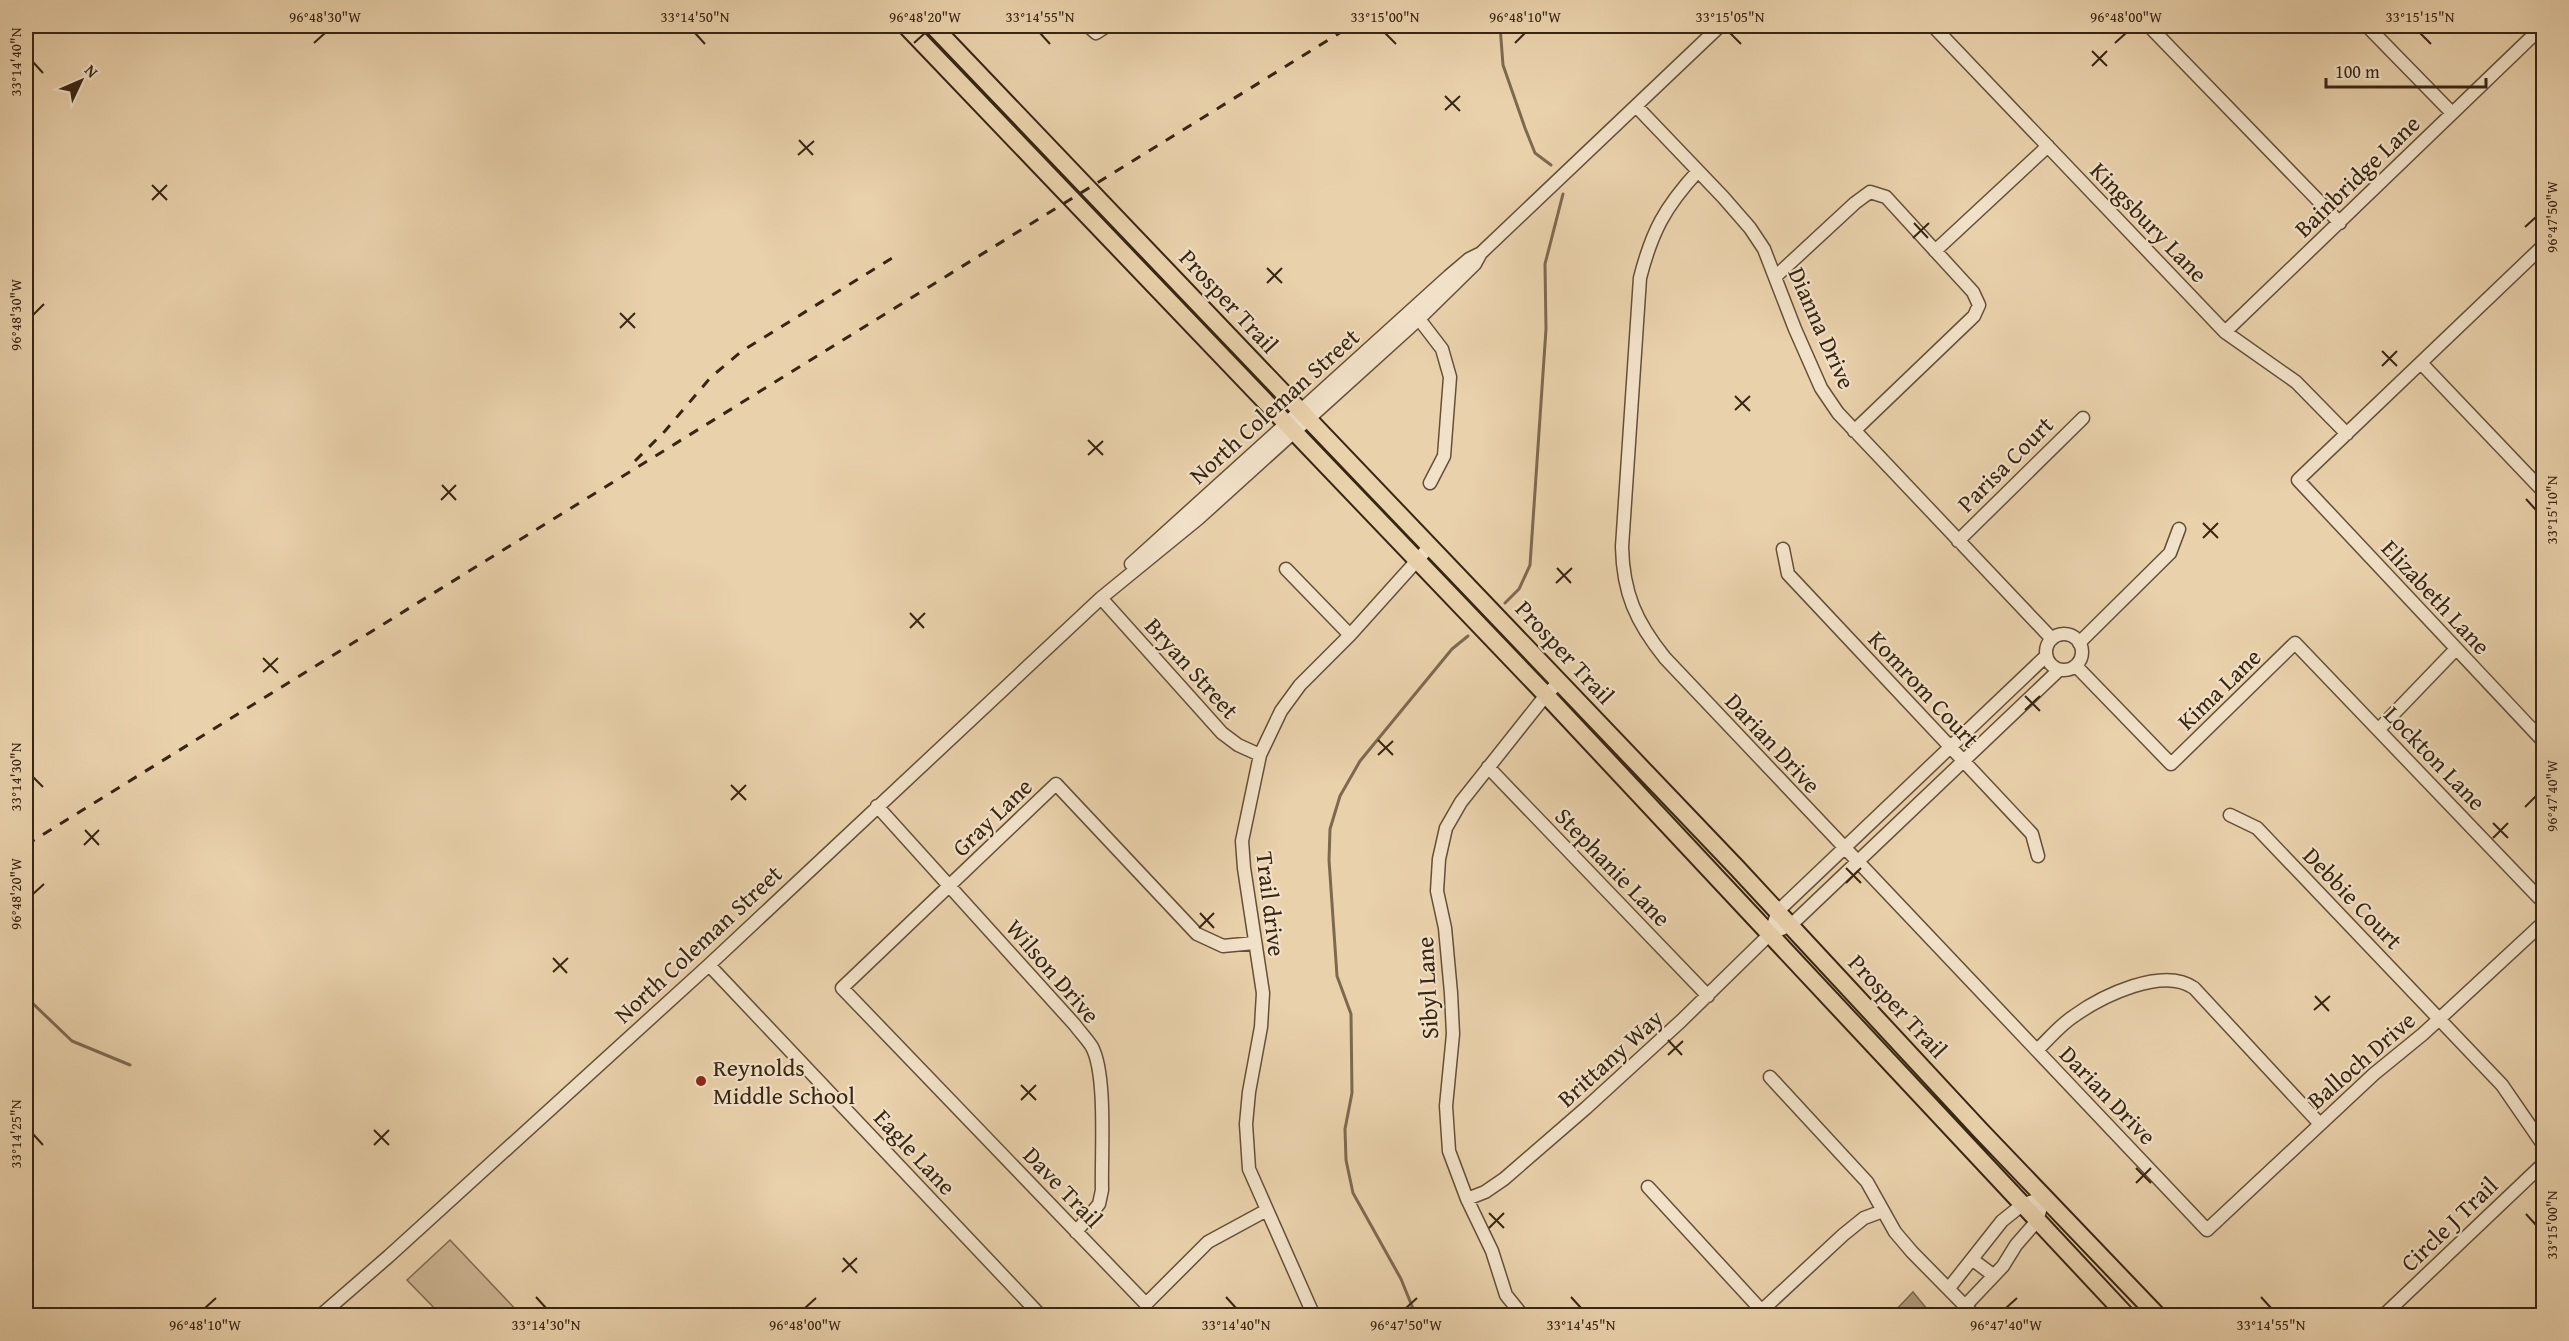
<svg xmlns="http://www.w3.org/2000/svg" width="2569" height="1341" font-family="'Gentium Book Plus',serif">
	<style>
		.green { fill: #cbb491; stroke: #826c52; stroke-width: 1.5 }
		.water { fill: #ad9777; stroke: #7e694f; stroke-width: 1.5 }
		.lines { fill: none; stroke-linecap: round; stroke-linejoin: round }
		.stream { stroke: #7e694f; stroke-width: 3 }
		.minor-casing { stroke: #645038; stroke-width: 15 }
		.major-casing { stroke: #382512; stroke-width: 20 }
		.minor { stroke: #f1e1c8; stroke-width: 12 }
		.major { stroke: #e9d1ab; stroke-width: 16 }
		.rail { stroke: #382512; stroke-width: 3; stroke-dasharray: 10 10; stroke-linecap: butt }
		.ticks { fill: none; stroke: #382512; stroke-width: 2 }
		.poi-dot { fill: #8f2418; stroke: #f1e1c8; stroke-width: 2 }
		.labels { text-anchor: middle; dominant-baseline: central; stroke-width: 4.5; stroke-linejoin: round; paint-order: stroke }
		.street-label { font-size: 24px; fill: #382512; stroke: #f1e1c8 }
		.poi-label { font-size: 24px; fill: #382512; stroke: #f1e1c8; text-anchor: start }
		.neatline { fill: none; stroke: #382512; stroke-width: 2 }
		.ticks-label { font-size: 15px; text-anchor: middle; fill: #382512 }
	</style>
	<rect width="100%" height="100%" fill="#e9d1ab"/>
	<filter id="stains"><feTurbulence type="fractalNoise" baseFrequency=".00333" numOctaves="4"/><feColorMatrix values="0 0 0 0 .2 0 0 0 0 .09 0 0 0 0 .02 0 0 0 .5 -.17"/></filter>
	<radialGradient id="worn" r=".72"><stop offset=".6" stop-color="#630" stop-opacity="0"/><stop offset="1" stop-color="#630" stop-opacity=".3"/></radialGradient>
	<path class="green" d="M450 1240 521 1315H441L407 1280Z"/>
	<path class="water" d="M1913 1292 1932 1315H1891Z"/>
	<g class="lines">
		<path class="stream" d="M1500 26 1503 65 1525 128 1535 153 1551 165
			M1505 603 1519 589 1530 565 1546 329 1545 264 1563 194
			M26 997 72 1041 130 1065
			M1416 1316 1401 1279 1353 1193 1346 1160 1345 1129 1352 1093 1351 1014 1337 976 1329 860 1330 829 1340 796 1360 761 1452 649 1468 636"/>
		<defs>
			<path id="minor" d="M1088 26 1096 33 1107 26
				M1933 26 2225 332 2296 382 2347 434
				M2149 26 2340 223
				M2367 26 2452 113
				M1636 106 1723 197 1750 228 1764 249 1795 329 1821 388 1838 413 2052 639
				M1698 171C1665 207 1652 231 1640 278L1622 547C1623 593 1636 622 1665 658L2207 1230 2374 1074 2423 1034 2544 922
				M2544 245 2298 480 2544 742
				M1935 251 2048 146
				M1775 277 1855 203 1870 192 1886 197 1973 292 1979 305 1974 316 1854 431
				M1419 319 1442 349 1450 377 1444 456 1430 483
				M2225 332 2543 26
				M2421 363 2544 492
				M1958 541 2083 418
				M1783 549 1788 574 2032 834 2038 856
				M1131 564 1449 276 1469 259 1479 254
				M1286 569 1350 635
				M1101 598 1222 733 1238 745 1260 755
				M2046 652a18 18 0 1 1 36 0a18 18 0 1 1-36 0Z
				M2079 643 2170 553 2179 529
				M2076 666 2171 764 2295 643 2544 903
				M2379 729 2456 649
				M1488 767 1708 996
				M877 806 1075 1025C1080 1032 1087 1039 1092 1047 1107 1075 1101 1155 1102 1190L1099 1204 1076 1232
				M2230 815 2257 828 2502 1085 2544 1146
				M1770 934 1778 911 2046 656
				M1254 943 1223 946 1197 934 1056 784 842 988 1146 1304 1208 1242 1267 1210
				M709 965 1041 1316
				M2037 1050C2049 1039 2060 1025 2074 1016 2102 996 2163 966 2194 988L2320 1124
				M1770 1077 1867 1182 1895 1232 1912 1252 1975 1316
				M1648 1187 1762 1311
				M1467 1199 1485 1192 1504 1179 1586 1108 1681 1021 1770 934 1791 925 2059 670
				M1973 1260 1993 1275
				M1949 1288 2002 1221 2022 1205 2044 1197
				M1966 1305 2003 1266 2016 1245 2037 1221 2044 1197
				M1758 1314 1843 1235 1864 1218 1883 1211
				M320 1316 389 1256 709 965 1101 598 1199 518 1419 319 1475 264 1481 253 1720 26
				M1314 1316 1249 1169 1246 1124 1249 1092 1261 1027 1263 993 1244 868 1242 841 1260 755 1281 711 1300 685 1350 635 1430 546
				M1523 1316 1506 1295 1492 1251 1467 1199 1449 1151 1446 1106 1453 1034 1451 993 1445 928 1437 891 1439 859 1446 828 1461 802 1546 695 1559 682
				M2383 1316 2544 1163"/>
			<path id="major" d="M906 26 1546 695 2127 1316
				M933 26 1737 868 1981 1131 2158 1316"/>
		</defs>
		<use href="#minor" class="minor-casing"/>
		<use href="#major" class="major-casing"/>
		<use href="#minor" class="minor"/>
		<use href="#major" class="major"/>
		<path class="rail" d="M635 461 665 431 711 377 742 351 897 255
			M26 845 1351 26"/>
	</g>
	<path class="ticks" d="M695 33 705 44M1040 33 1050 44M1385 33 1396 44M1730 33 1741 44M2420 33 2431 44M314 43 325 33M914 43 925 33M1515 43 1525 33M2115 43 2126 33M2092 51 2107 66M33 62 43 73M2092 66 2107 51M1445 96 1460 111M1445 110 1460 96M799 140 813 155M798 155 814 141M152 185 167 200M152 200 167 185M1914 223 1928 238M2525 227 2536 217M1913 238 1929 223M1267 268 1282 283M1267 283 1282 268M620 313 635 328M33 315 44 304M620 328 635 313M2382 351 2397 366M2382 366 2397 351M1735 396 1750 411M1735 410 1750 396M1088 440 1103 455M1088 455 1103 441M442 485 456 500M2526 499 2536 510M441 500 456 485M2203 523 2218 538M2203 538 2218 523M1557 568 1571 583M1556 583 1572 568M910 613 924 628M910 628 925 613M263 658 278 673M263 672 278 658M2025 696 2040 711M2025 710 2040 696M1378 740 1393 755M1378 755 1393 741M33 777 43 787M731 785 746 800M731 800 746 785M2525 807 2536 796M2493 823 2508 838M85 830 99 845M2493 838 2508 823M84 845 99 830M1846 868 1861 883M1846 883 1861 868M33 894 44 884M1200 913 1214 928M1199 928 1214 913M553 958 567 973M553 972 568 958M2315 996 2329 1011M2314 1010 2330 996M1668 1040 1682 1055M1668 1055 1683 1041M1021 1085 1036 1100M1021 1100 1036 1085M374 1130 389 1145M33 1134 43 1145M374 1145 389 1130M2136 1168 2151 1183M2136 1183 2151 1168M1489 1213 1504 1228M2526 1214 2536 1225M1489 1228 1504 1213M843 1258 857 1273M842 1272 857 1258M536 1297 546 1308M1226 1297 1236 1308M1571 1297 1581 1308M2261 1297 2271 1308M205 1308 216 1298M805 1308 816 1298M1406 1308 1417 1298M2006 1308 2017 1298"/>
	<circle class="poi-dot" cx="701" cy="1081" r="6"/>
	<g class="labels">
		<g class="street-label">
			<text transform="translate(2357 176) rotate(-44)">Bainbridge Lane</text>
			<text transform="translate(2149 222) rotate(46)">Kingsbury Lane</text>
			<text transform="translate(1229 301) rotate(47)">Prosper Trail</text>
			<text transform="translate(1822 328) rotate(66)">Dianna Drive</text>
			<text transform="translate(1274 406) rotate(-42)">North Coleman Street</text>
			<text transform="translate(2005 464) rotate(-45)">Parisa Court</text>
			<text transform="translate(2436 597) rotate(47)">Elizabeth Lane</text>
			<text transform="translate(1565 652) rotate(47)">Prosper Trail</text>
			<text transform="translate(1192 668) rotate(48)">Bryan Street</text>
			<text transform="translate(1924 689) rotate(47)">Komrom Court</text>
			<text transform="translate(2219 689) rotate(-44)">Kima Lane</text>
			<text transform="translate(1773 743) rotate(47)">Darian Drive</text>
			<text transform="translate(2435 758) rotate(46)">Lockton Lane</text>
			<text transform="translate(992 817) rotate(-44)">Gray Lane</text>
			<text transform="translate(1613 867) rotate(46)">Stephanie Lane</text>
			<text transform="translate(2353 898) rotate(46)">Debbie Court</text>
			<text transform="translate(1271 904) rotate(83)">Trail drive</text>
			<text transform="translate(698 944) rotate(-43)">North Coleman Street</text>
			<text transform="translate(1053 971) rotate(49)">Wilson Drive</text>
			<text transform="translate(1427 988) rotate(-93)">Sibyl Lane</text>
			<text transform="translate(1898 1006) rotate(47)">Prosper Trail</text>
			<text transform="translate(1610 1058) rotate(-42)">Brittany Way</text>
			<text transform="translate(2361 1060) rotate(-41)">Balloch Drive</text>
			<text transform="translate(2108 1095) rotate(46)">Darian Drive</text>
			<text transform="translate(915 1152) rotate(47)">Eagle Lane</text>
			<text transform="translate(1063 1187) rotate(46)">Dave Trail</text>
			<text transform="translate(2449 1224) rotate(-44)">Circle J Trail</text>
		</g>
		<g class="poi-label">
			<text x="713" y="1067">Reynolds<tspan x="713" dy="28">Middle School</tspan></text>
		</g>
	</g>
	<rect width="2569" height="1341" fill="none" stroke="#e9d1ab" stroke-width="66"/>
	<g transform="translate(81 81) rotate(46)" stroke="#f1e1c8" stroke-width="4.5" paint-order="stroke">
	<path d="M0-4.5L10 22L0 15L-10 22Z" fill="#382512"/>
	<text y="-9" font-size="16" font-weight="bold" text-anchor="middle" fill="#382512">N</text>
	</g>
	<path d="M2326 78v9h160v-9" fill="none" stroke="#382512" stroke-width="3"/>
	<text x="2335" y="78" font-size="18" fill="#382512" stroke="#f1e1c8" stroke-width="4.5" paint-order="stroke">100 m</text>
	<rect x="33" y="33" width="2503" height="1275" class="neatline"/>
	<g class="ticks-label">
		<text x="325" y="22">96°48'30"W</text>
		<text x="695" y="22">33°14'50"N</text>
		<text x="925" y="22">96°48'20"W</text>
		<text x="1040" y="22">33°14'55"N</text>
		<text x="1385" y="22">33°15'00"N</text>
		<text x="1525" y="22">96°48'10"W</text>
		<text x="1730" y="22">33°15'05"N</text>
		<text x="2126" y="22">96°48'00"W</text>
		<text x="2420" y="22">33°15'15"N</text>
		<text transform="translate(16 62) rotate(-90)" y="5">33°14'40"N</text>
		<text transform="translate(2552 217) rotate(-90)" y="5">96°47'50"W</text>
		<text transform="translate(16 315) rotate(-90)" y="5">96°48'30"W</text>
		<text transform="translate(2552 510) rotate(-90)" y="5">33°15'10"N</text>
		<text transform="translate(16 777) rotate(-90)" y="5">33°14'30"N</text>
		<text transform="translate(2552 796) rotate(-90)" y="5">96°47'40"W</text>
		<text transform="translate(16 894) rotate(-90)" y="5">96°48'20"W</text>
		<text transform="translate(16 1134) rotate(-90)" y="5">33°14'25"N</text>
		<text transform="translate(2552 1225) rotate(-90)" y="5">33°15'00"N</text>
		<text x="205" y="1330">96°48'10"W</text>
		<text x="546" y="1330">33°14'30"N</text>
		<text x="805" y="1330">96°48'00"W</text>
		<text x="1236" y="1330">33°14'40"N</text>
		<text x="1406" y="1330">96°47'50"W</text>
		<text x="1581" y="1330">33°14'45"N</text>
		<text x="2006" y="1330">96°47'40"W</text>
		<text x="2271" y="1330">33°14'55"N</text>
	</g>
	<rect width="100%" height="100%" filter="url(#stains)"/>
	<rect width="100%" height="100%" fill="url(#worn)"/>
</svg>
